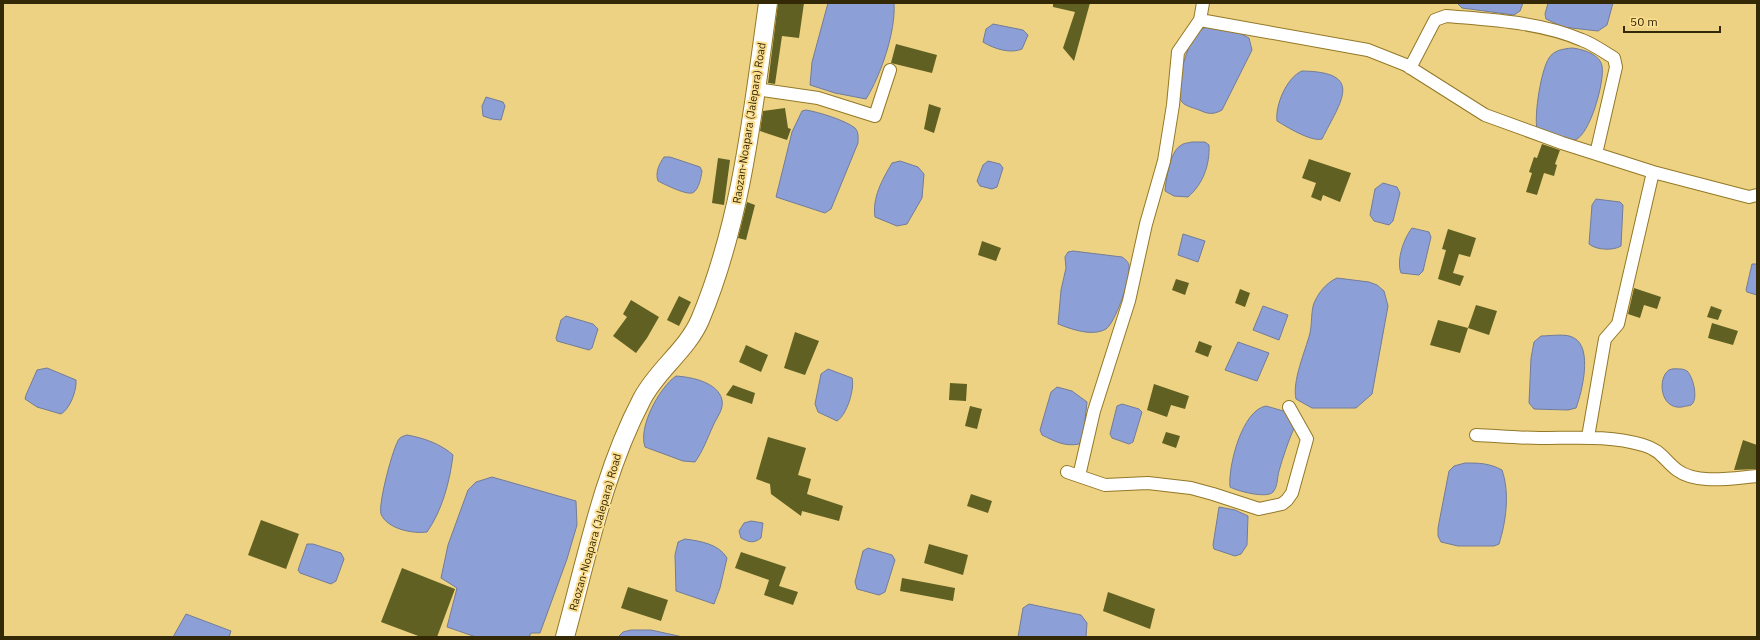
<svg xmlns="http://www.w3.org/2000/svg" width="1760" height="640" font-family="'IBM Plex Sans',sans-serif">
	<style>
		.water { fill: #8d9fd7; stroke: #727c98 }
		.building { fill: #5f6021 }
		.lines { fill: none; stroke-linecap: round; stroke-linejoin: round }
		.minor-casing { stroke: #937827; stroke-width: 14 }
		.secondary-casing { stroke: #937827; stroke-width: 20 }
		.minor { stroke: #fff; stroke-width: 12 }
		.secondary { stroke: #fff; stroke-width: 18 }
		.labels { text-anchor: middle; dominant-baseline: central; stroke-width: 4; stroke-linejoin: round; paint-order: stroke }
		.street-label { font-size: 11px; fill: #342906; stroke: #fcdf90 }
	</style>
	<rect width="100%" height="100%" fill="#eed283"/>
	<path class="water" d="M828 3H894C896 31 881 75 866 99L835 93 810 85 812 62Z
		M1457 3H1523L1520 11 1514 15 1462 8Z
		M1548 3H1613L1607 25 1598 31 1563 27 1546 19 1545 14Z
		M993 24 1023 30 1028 35 1022 49C1011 54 994 49 983 42L986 29Z
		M1209 26 1234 30 1249 38 1252 50 1222 110C1213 115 1208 114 1199 110 1194 108 1185 106 1182 102 1173 92 1186 50 1193 39 1196 33 1202 28 1209 26Z
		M1572 48C1582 49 1600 54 1602 66 1605 81 1590 135 1575 140 1563 144 1548 134 1537 129 1534 115 1541 70 1549 58 1554 50 1563 49 1572 48Z
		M1302 71C1365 72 1341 101 1322 139 1311 142 1287 127 1277 121 1275 105 1287 77 1302 71Z
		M486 97 503 102 505 106 501 120 492 119 483 116 482 106Z
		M806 110C818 112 845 120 855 128 859 132 858 138 858 143L831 209 825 213 776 197 792 132 802 111Z
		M1192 142H1205L1209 145C1210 165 1203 184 1188 197L1174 196 1165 191C1166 180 1170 152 1180 146 1183 143 1188 143 1192 142Z
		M664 157H670L700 167 702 171C701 178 699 188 694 192 689 197 664 184 658 181 655 173 659 164 664 157Z
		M900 161 918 167 924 174 922 198 907 224 897 226 875 217C872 198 882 180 892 163Z
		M988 161 1000 164 1003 168 997 187 992 189 980 186 977 181 983 165Z
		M1383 183 1397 187 1400 193 1393 221 1389 225 1374 221 1370 215 1375 189Z
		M1596 199 1620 202 1623 205 1621 246C1613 251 1596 250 1589 244L1592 205Z
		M1412 228 1429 232 1431 237 1423 271 1419 275 1401 273C1396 260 1404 238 1412 228Z
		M1183 234 1205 241 1198 262 1178 255Z
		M1073 251 1122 257C1126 260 1129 262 1129 267 1131 278 1115 323 1106 329 1092 337 1071 329 1058 324L1061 290 1066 268 1065 257 1068 252Z
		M1752 264H1757V295L1747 292 1746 290Z
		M1337 278 1369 282 1377 285 1384 291 1388 306 1372 394 1356 408H1312L1296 399C1292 381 1305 352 1310 333 1312 324 1311 311 1314 303 1319 292 1326 283 1337 278Z
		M1263 306 1288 315 1279 340 1253 330Z
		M566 316 593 324 598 329 592 348 589 350 557 341 556 338 561 320Z
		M1541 336C1550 336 1567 333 1574 338 1593 348 1582 392 1576 408L1568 410 1534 409 1529 403 1531 358 1534 342Z
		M1238 342 1269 353 1257 381 1225 370Z
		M47 368 76 380C77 390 70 409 61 414L37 407 25 399 26 395 37 370Z
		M828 369 852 378C855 388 847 415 837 421L818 412 815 404 821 374Z
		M1681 369C1683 369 1685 370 1687 371 1693 376 1699 400 1691 405 1689 406 1685 406 1682 407 1660 410 1657 378 1669 370 1673 368 1677 369 1681 369Z
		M676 376C691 377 718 382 722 400 724 410 716 418 713 426 707 439 703 451 695 462L683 461 645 447C638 427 659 388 676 376Z
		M1057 387 1072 391 1087 402 1083 438 1079 444C1065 447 1054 441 1042 435L1040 430 1051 392Z
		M1122 404 1139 409 1142 412 1133 442 1129 444 1112 438 1110 434 1117 406Z
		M1266 406 1287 412 1294 428C1288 442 1283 457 1279 471 1277 478 1278 486 1273 492 1267 499 1237 491 1230 487 1228 466 1242 410 1266 406Z
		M407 435C424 438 441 444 453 455 450 481 442 511 427 532 413 534 387 529 381 514 378 504 393 447 399 439 402 436 404 436 407 435Z
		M1465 463C1479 463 1489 463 1502 470 1510 493 1506 522 1499 544L1494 546H1458L1441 542 1438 536V528L1449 471 1454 466Z
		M492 477 576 501 577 525 567 559 540 633H531L529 637H476L447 627 457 588 441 578 448 545 468 490 476 482Z
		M1219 507 1235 510 1248 516 1247 545 1241 554 1235 556 1214 549 1213 545Z
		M751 521 763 523 761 538C753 544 749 542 741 538L739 531 744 523Z
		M685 539C700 541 719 544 727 558L720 588 714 604 676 591 675 555 678 542Z
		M307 544H313L341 553 344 559 336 581 331 584 300 573 298 570Z
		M868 548 892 555 895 560 885 592 879 595 857 589 855 582 863 551Z
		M1029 604 1081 615 1087 623 1086 637H1018L1023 608Z
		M186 614 231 631 229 637H173Z
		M631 630H651L683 637H618L623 632Z"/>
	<path class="building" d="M778 3H804L799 38 782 36 775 84 768 83Z
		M1053 3H1090L1074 61 1063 48 1075 12 1053 7Z
		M896 44 937 55 932 73 891 63Z
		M929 104 941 108 934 133 924 129Z
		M785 108 788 128 791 129 787 140 760 131 763 111Z
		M1542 144 1560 150 1555 164 1557 165 1554 176 1544 173 1537 195 1526 192 1532 173 1529 172 1534 157 1537 158Z
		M718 158 730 160 724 205 712 203Z
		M1309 159 1351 173 1340 202 1323 195 1321 201 1311 197 1316 183 1302 178Z
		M747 202 755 205 746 240 738 238Z
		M1448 229 1476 238 1470 257 1459 254 1453 273 1464 276 1460 286 1438 279 1446 250 1442 249Z
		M982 241 1001 248 996 261 978 255Z
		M1176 279 1189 283 1185 295 1172 290Z
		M1634 288 1661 297 1657 309 1644 305 1640 318 1628 314Z
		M1240 289 1250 293 1245 307 1235 303Z
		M679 296 691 302 679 326 667 320Z
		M631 300 659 317 647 338 636 353 613 336 627 317 623 314Z
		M1476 305 1497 311 1489 335 1468 328Z
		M1711 306 1722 310 1718 320 1707 317Z
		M1438 320 1468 328 1460 353 1430 345Z
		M1712 323 1738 331 1733 345 1708 338Z
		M795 332 819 341 805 375 784 368Z
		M1199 341 1212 346 1208 357 1195 352Z
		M746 345 768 355 761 372 739 362Z
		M950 383 967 384 966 401 949 400Z
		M1154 384 1189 396 1185 409 1171 405 1167 417 1147 410Z
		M733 385 755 393 752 404 726 395Z
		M970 406 982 409 977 429 965 426Z
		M1166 432 1180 436 1176 448 1162 443Z
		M768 437 806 448 798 475 811 479 807 494 843 506 839 521 802 511 801 516 771 494 770 484 756 479Z
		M1743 440 1757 445V469L1734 470Z
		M971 494 992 501 988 513 967 506Z
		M261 520 299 534 286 569 248 555Z
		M929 544 968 555 963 575 924 563Z
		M741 552 786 567 779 586 798 592 793 605 764 595 769 580 735 568Z
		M402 568 455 589 437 637H421L381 622Z
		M902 578 955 588 953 601 900 591Z
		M628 587 668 600 661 621 621 608Z
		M1108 592 1155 609 1150 629 1103 611Z"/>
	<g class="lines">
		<defs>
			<path id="minor" d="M1200 20 1368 50 1406 65 1485 115 1562 143 1653 172 1749 197 1757 195
				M1410 68 1435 20 1446 16C1492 20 1540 22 1582 40 1593 44 1604 52 1614 58L1616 67 1596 154
				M756 89 818 98 875 116 890 70
				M1476 435C1498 436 1519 438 1540 438 1575 438 1610 435 1643 445 1661 450 1664 460 1677 470 1697 485 1733 478 1757 476
				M1588 437 1605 339 1618 324 1653 172
				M1067 472 1105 485 1148 483 1191 488 1213 494 1259 509 1282 504 1287 500 1292 493 1307 439 1289 407
				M1079 476 1094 411 1129 301 1146 224 1164 161 1173 105 1178 52 1200 20 1203 3"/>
			<path id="secondary" d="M565 637C587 557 603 473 642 399 657 370 687 350 700 320 742 220 753 110 768 3"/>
		</defs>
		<use href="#minor" class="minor-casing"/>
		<use href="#secondary" class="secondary-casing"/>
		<use href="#minor" class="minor"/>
		<use href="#secondary" class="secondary"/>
	</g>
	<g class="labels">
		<g class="street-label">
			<text transform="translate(749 123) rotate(-81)">Raozan-Noapara (Jalepara) Road</text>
			<text transform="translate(595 532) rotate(-74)">Raozan-Noapara (Jalepara) Road</text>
		</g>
	</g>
	<rect width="1760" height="640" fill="none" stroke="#342906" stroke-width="8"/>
	<path d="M1624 26v6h96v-6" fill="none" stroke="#342906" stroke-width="2"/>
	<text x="1630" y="26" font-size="12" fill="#342906" stroke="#fcdf90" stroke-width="3" paint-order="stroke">50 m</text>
</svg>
